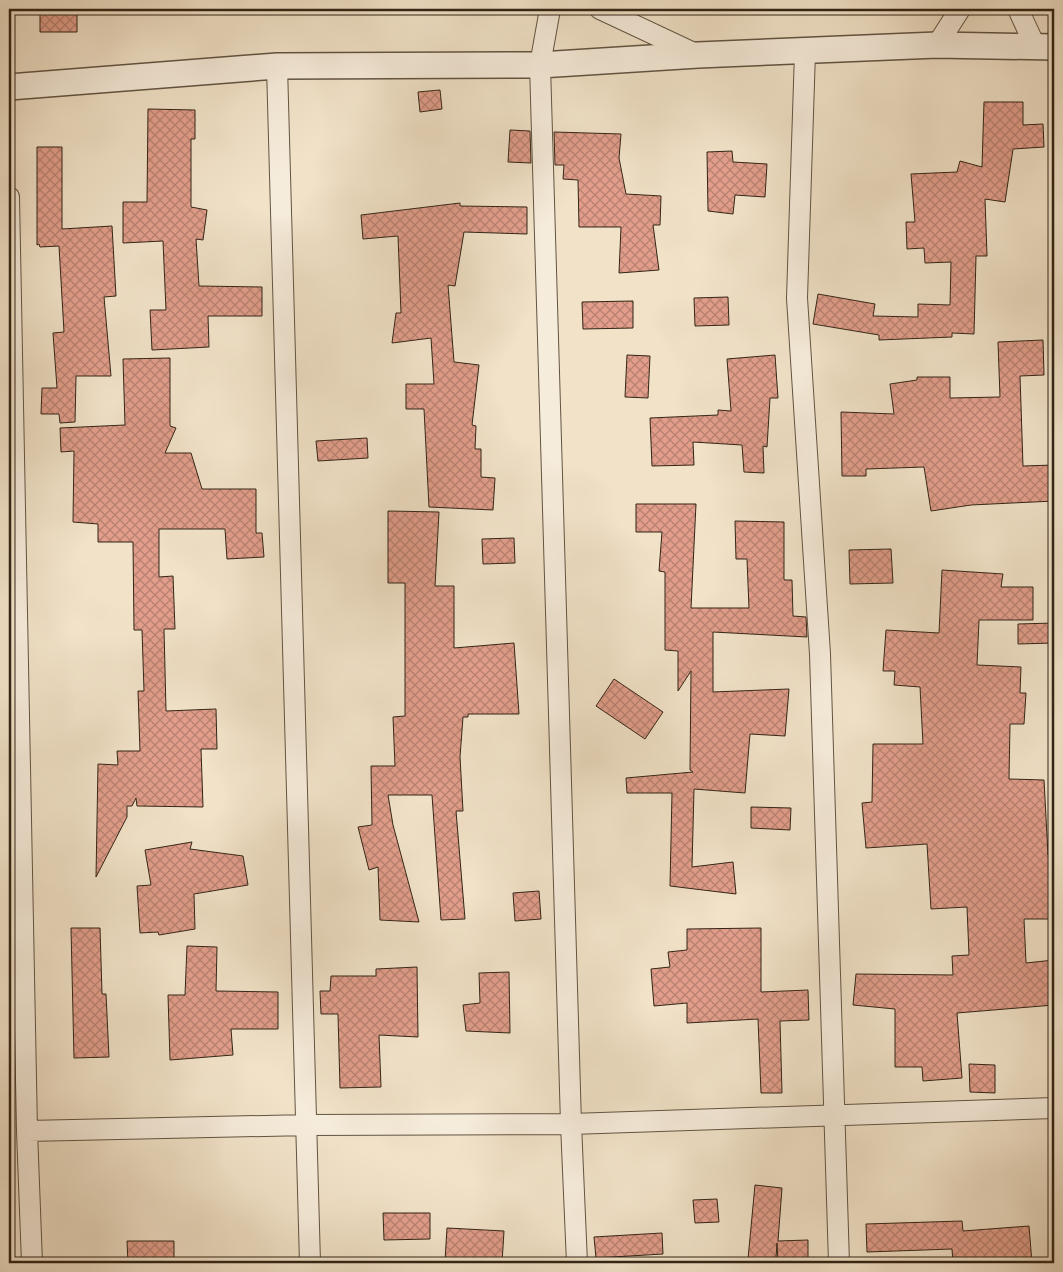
<svg xmlns="http://www.w3.org/2000/svg" width="1063" height="1272" font-family="'Sorts Mill Goudy',serif">
	<style>
		.building { fill: url(#building-cross-hatch); stroke: #332516 }
		.lines { fill: none; stroke-linecap: round; stroke-linejoin: round }
		.minor-casing { stroke: #625442; stroke-width: 22 }
		.tertiary-casing { stroke: #625442; stroke-width: 28 }
		.minor { stroke: #f6ecdb; stroke-width: 20 }
		.tertiary { stroke: #f6ecdb; stroke-width: 25 }
	</style>
	<defs>
		<pattern id="building-cross-hatch" width="8" height="8" patternUnits="userSpaceOnUse" patternTransform="scale(1.25)"><rect width="8" height="8" fill="#e29e8b"/><path d="M0 0l8 8M0 8l8-8" fill="none" stroke="#b88171"/></pattern>
	</defs>
	<rect width="100%" height="100%" fill="#f1e2c8"/>
	<filter id="stains"><feTurbulence type="fractalNoise" baseFrequency=".004" numOctaves="4"/><feColorMatrix values="0 0 0 0 .2 0 0 0 0 .09 0 0 0 0 .02 0 0 0 .5 -.17"/></filter>
	<radialGradient id="worn" r=".72"><stop offset=".6" stop-color="#630" stop-opacity="0"/><stop offset="1" stop-color="#630" stop-opacity=".3"/></radialGradient>
	<path class="building" d="M40 9H77V32H40Z
		M440 90 442 109 420 112 418 92Z
		M984 102H1023V125L1043 124 1044 147 1013 149 1005 202 985 199 987 256H976L974 334 952 333V337L879 340V335L813 324 818 294 875 304 873 316 918 317V304L950 305 951 262 925 263 924 248 907 249 906 222H915L911 174 957 172 960 161 982 167Z
		M148 109 195 110V139H191V207L207 210 203 240 196 239 199 286 262 287V316H208L209 347 152 350 150 310H166L163 241 123 243V202H147Z
		M510 130 530 131 531 163 508 162Z
		M554 132 621 134 619 158 626 194 661 196 660 225H653L659 270 619 273 621 227H579L578 180 563 179 564 165H555Z
		M37 147H62V229L112 226 116 296 104 297 111 376H76L75 422 60 423 59 414H41L42 388H57L53 333 64 332 59 246 40 247 39 244 37 245Z
		M732 151 733 162 767 164 765 197 735 195 733 214 708 211 707 152Z
		M460 203V206L527 207V234L464 232 455 286 448 285 454 362 479 365 472 425 476 426 475 449H481V477L495 478 493 510 429 507 424 409H406V384H434L431 338 392 343 396 313H401L398 236 363 239 361 215Z
		M728 297 729 325 695 326 694 298Z
		M633 301V328L583 329 582 302Z
		M1043 340 1044 375 1020 376 1023 466 1054 465V501L971 505 931 511 924 467 866 469V476H842L841 412 894 414 890 384 917 380V377H950V398L1000 397 998 342Z
		M627 355 650 356 648 398 625 397Z
		M775 355 778 398H770L767 447 763 446 764 473 744 472 742 445 693 442 694 465 652 466 650 418 718 415V410L731 411 727 359Z
		M170 358V426L176 428 165 453H191L202 489H256V533H262L264 557 227 559 225 529H159V577L173 576 175 629H164L166 711 216 709 217 749H201L203 807 137 806 136 798 132 806H127V817L96 877 98 764 118 765 117 751H140L138 691H144L142 630H134L133 542H98V524L73 522 74 451 61 452 60 428 125 425 123 359Z
		M367 438 368 458 318 461 316 441Z
		M636 504H696L691 608H749L747 559H736L735 521 784 522V580H792L793 616 806 617 807 637 713 632V692L789 689 785 736 750 734 745 793 694 789 692 867 733 862 736 894 670 886 672 793H627L626 778 693 772 690 770 691 671 678 691V651L665 650V572L659 571 662 532H636Z
		M388 511 439 512 435 586H454V648L514 643 519 714H468V717H463L460 757 463 811H456L465 919 441 920 432 795H388L393 825 419 922 380 920 378 867 369 870 358 827 372 825 371 766H395L393 717 405 716V583H388Z
		M514 538 515 563 483 564 482 539Z
		M891 549 893 583 850 584 849 550Z
		M942 570 1003 574 1001 587H1033V620H979L977 665 1021 667 1020 693H1026L1024 724H1010L1009 779 1044 780 1048 855 1054 854V919H1024L1026 963 1054 960V1005L957 1013 962 1078 923 1081 922 1067H895V1009L853 1005 856 974 953 975 952 956 969 955 967 907 931 909 927 844 866 848 862 803 872 802 873 744H923L920 687 894 685 895 671H883L886 630 939 633Z
		M1054 623V643L1018 644V624Z
		M614 679 663 712 645 739 596 706Z
		M751 807 791 808 790 830 751 828Z
		M192 842 190 849 243 856 248 885 194 894 195 929 159 935 158 932 140 933 137 886 151 885 145 850Z
		M539 891 541 919 515 921 513 893Z
		M71 928H100L102 994H106L109 1057 74 1058Z
		M761 928V992L808 990 809 1020 780 1021 782 1093H761L758 1019 687 1023V1003L654 1006 651 969 670 967 668 952 687 950V929Z
		M187 946 217 947 216 991 278 992V1029H231L233 1055 170 1060 168 995H185Z
		M417 967 418 1037 379 1035 381 1087 340 1088 338 1014H321L320 991H330L331 976H376V969Z
		M509 972 510 1033 466 1031 463 1005 480 1003 479 973Z
		M969 1064 995 1065V1093L970 1092Z
		M755 1185 782 1188 778 1241 808 1240V1263H778L777 1243 776 1258 748 1259Z
		M717 1199 719 1222 695 1223 693 1200Z
		M383 1213H430V1239L384 1240Z
		M962 1221 963 1231 1029 1226 1032 1263H953L952 1249 867 1252 866 1224Z
		M447 1228 504 1231 502 1263 445 1261Z
		M662 1233 663 1254 596 1258 594 1237Z
		M127 1241H174V1263H128Z"/>
	<g class="lines">
		<defs>
			<path id="minor" d="M550 9 540 65 571 1124 577 1263
				M600 9 698 55
				M1018 9 1036 48
				M937 45 960 9
				M805 52 797 298 820 654 839 1263
				M277 66 310 1263
				M9 197 27 1131 32 1263
				M27 1131 307 1125 571 1124 1054 1108"/>
			<path id="tertiary" d="M9 87 277 66 540 65 698 55 937 45 1054 47"/>
		</defs>
		<use href="#minor" class="minor-casing"/>
		<use href="#tertiary" class="tertiary-casing"/>
		<use href="#minor" class="minor"/>
		<use href="#tertiary" class="tertiary"/>
	</g>
	<rect width="1063" height="1272" fill="none" stroke="#f1e2c8" stroke-width="30"/>
	<rect x="10" y="10" width="1043" height="1252" fill="none" stroke="#332516" stroke-width="2.5"/>
	<rect x="15" y="15" width="1033" height="1242" fill="none" stroke="#332516"/>
	<rect width="100%" height="100%" filter="url(#stains)"/>
	<rect width="100%" height="100%" fill="url(#worn)"/>
</svg>
